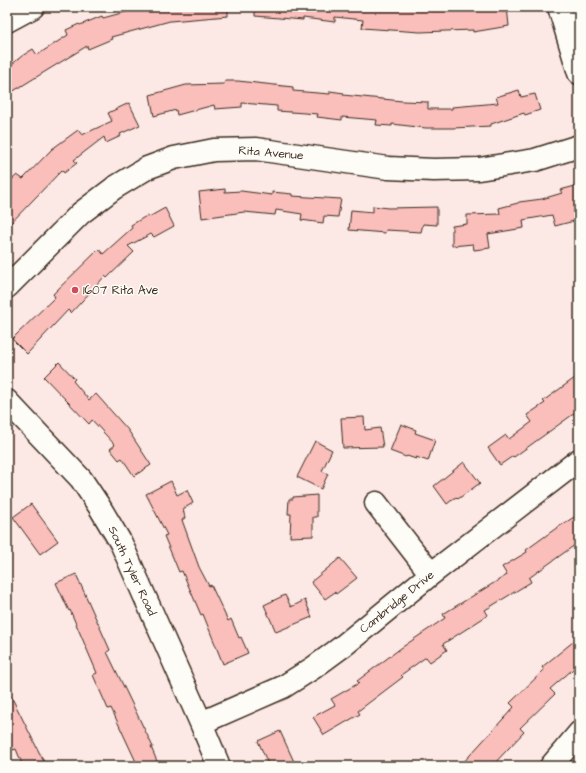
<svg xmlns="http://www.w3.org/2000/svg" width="586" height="773" font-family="'Architects Daughter',sans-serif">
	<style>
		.building { fill: #fabebb; stroke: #3b2a1e }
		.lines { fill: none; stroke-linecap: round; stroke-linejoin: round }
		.minor-casing { stroke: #3b2a1e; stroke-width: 25 }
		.minor { stroke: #fdfcf7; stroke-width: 22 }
		.poi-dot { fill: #d1495b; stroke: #fdfcf7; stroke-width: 1.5 }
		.labels { text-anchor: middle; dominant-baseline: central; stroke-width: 3; stroke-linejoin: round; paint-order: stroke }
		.street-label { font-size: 12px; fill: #3b2a1e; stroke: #fdfcf7 }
		.poi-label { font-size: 12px; fill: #3b2a1e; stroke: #fdfcf7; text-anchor: start }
	</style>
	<rect width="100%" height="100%" fill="#fce9e5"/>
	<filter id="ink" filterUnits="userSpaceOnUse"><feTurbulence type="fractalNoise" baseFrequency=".025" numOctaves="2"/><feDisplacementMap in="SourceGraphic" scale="8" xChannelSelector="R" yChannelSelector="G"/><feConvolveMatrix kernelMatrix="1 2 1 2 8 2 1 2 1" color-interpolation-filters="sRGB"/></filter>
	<g filter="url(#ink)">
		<path class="building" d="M144 7H228V16L170 21 111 37 112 39 88 49 87 46 7 95V68L22 56 33 49 37 55 68 35 66 30 79 24 80 25 102 16 103 18Z
			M255 7H432V11L470 10 469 7H507L509 26 473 32V30L420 32 362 28 363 20 335 17V22L303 18V20L255 16Z
			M225 81H238L293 87V91L330 94V91L344 93 343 95 402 101 428 102V109H452V107L498 103 496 97 519 90 521 97 535 94 540 110 525 115 524 113 491 124V126L453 128H426L392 124V126L376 125 377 120 342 117V120L317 117 318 114 277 111V106L242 103V107L215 109 214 105 177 115 176 110 154 116 150 95 186 85 224 84Z
			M129 103 140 125 120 134 121 136 106 143 104 137 74 160 77 163 64 173 62 170 7 227V184L17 175 23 179 52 149 78 130 82 135 112 121 108 113Z
			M579 185V207L575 208 578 220 555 226 552 215 523 220 524 228 488 234 490 248 474 250 473 244 452 246V226L467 224V215L500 214 499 208 518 203 519 202 542 199 562 193 560 190Z
			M225 189V192L241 191 272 195V192L292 194V196L341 199 338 217 324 216 323 223 301 220 302 214 276 210 275 215 244 212 202 218 199 192Z
			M373 206 388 208 437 207V225L423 224 421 232 386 230 385 233 349 230 351 210 373 212Z
			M165 208 174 226 154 237 151 234 128 246 134 252 107 278 105 276 71 313 68 310 27 354 12 339 55 297 53 294 99 249 103 254 132 228 131 225 148 215 149 217Z
			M59 362 75 379 73 381 89 400 96 394 128 430 151 465 134 476 122 458 119 460 110 449 115 445 92 420 89 424 44 377Z
			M579 375V410L514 457 513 456 500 465 488 448 506 435 509 439 532 422 527 415 545 403 543 401Z
			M364 417 365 430 380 428 383 447 343 448 341 418Z
			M401 424 416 430 415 433 435 440 428 461 416 457V459L407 456 406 457 390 451Z
			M315 441 332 450 322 471 328 474 321 489 297 477Z
			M464 462 480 483 458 499 456 497 447 504 434 486Z
			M171 481 177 495 187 490 193 503 183 509 185 518 182 520 199 567 209 586 211 585 228 621 231 619 239 638 241 637 248 653 223 664 203 614 201 615 182 571 179 572 164 536 167 535 146 494Z
			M317 495V517H313V536L290 537 291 514H288L289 499H293V497Z
			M31 504 58 541 40 554 13 517Z
			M579 514V542L529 578 531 582 485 610 488 615 443 644 447 650 430 662 426 657 401 675 403 677 358 711 360 714 324 735 313 717 335 705 331 699 359 683 357 681 401 648 445 618 443 614 507 575 502 567 527 552 526 550 555 529Z
			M340 558 357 578 336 594 335 592 325 599 311 582Z
			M76 574 110 650 107 652 153 747H151L159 766H138L111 708 108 709 93 675 97 673 70 610 69 611 56 583Z
			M285 595 291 607 305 600 312 617 276 632 264 605Z
			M579 637V664L550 689 555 694 520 728 524 732 492 766H460L514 707 510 703 544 670 542 667Z
			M7 688 46 766H23L16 749 13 750 7 738Z
			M280 731 296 766H269L258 741Z"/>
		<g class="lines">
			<defs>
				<path id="minor" d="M559 7 579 73
					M7 21 33 7
					M7 287 81 213 114 188 147 168 174 158 214 150 256 149 388 168 434 170 479 169 535 160 579 146
					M7 401 81 479 99 506 121 543 201 723 219 766
					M376 503 431 574
					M201 723 283 687 313 668 343 646 431 574 579 460
					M551 766 579 733"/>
			</defs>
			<use href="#minor" class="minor-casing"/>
			<use href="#minor" class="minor"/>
		</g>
	</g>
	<circle class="poi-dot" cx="75" cy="290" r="4"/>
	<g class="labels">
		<g class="street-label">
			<text transform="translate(271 153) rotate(5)">Rita Avenue</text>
			<text transform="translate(132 571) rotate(65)">South Tyler Road</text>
			<text transform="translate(397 602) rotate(-39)">Cambridge Drive</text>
		</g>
		<g class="poi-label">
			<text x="83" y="290">1607 Rita Ave</text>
		</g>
	</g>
	<rect width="586" height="773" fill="none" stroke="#fdfcf7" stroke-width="24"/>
	<rect x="12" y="12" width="562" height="749" fill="none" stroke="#3b2a1e" stroke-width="1.5" filter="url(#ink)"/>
</svg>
